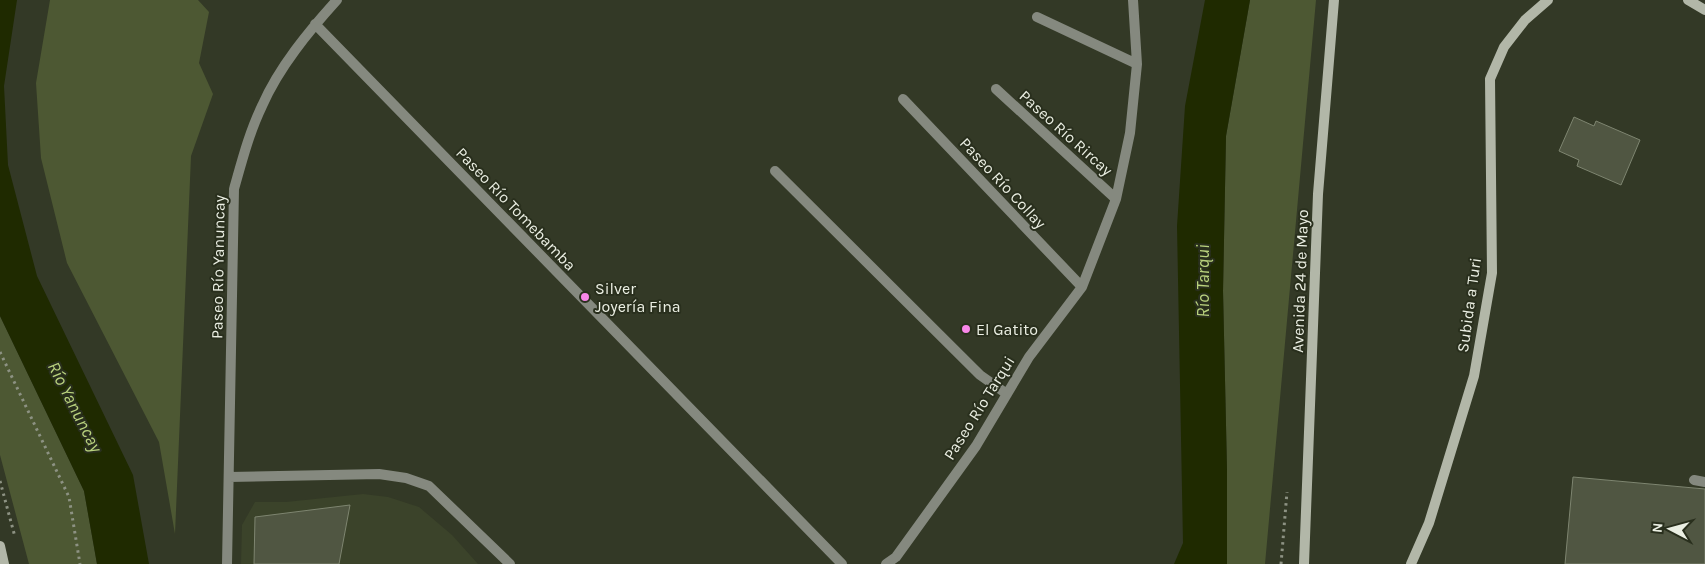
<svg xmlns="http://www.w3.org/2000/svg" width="1705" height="564" font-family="Karla,sans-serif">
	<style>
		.built { fill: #3b432a }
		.green { fill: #4d5833 }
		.water { fill: #1f2a00 }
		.building { fill: #505642; stroke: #7e8570 }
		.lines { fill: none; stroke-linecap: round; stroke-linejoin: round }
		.path { stroke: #8d9283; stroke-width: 3; stroke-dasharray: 2.5 4; stroke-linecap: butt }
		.lane { stroke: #85897f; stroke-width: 10 }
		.street { stroke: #85897f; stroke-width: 10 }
		.secondary { stroke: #b2b7a8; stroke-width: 10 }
		.poi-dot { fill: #f987e9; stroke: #292f1d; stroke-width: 2 }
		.labels { text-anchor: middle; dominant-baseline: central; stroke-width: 4; stroke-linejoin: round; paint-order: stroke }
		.street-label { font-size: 16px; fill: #ebefe3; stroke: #292f1d }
		.poi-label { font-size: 16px; fill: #ebefe3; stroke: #292f1d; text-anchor: start }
		.water-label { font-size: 18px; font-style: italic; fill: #b9d27d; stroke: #292f1d }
	</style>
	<rect width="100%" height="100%" fill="#333926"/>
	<path class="built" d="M363 494 388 497 419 507 452 535 478 564H241L242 525 255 502H286Z"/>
	<path class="green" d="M50 0H198L209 12 199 63 213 94 191 156 175 534 159 442 67 263 41 158 36 83Z
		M1250 0H1316L1265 564H1227V470L1223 291 1226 136Z
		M0 316 84 491 97 564H29L0 455Z"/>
	<path class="water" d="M0 0H17L4 86 8 165 37 276 133 475 149 564H97L84 491 0 316Z
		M1205 0H1250L1226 136 1223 291 1227 470V564H1174L1183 543 1177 226 1185 106Z"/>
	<path class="building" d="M1574 117 1594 126 1596 121 1640 140 1621 185 1577 166 1579 160 1559 151Z
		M1573 477 1705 489V564H1565Z
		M350 505 339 564H254L255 517Z"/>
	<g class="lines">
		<path class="path" d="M0 352 69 497 80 564
			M0 481 15 537
			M1281 564 1287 492"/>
		<path class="lane" d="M1694 480 1705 482"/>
		<path class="street" d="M1037 17 1137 64
			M315 24 842 564
			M996 89 1116 199
			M903 99 1082 287
			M775 171 980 375 1007 394
			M229 477 379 474 406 478 429 486 510 564
			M227 564 234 189C242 161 249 133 262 106 279 67 309 31 337 0
			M886 564 896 557 976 446 1029 357 1082 287 1116 199 1130 133 1137 64 1133 0"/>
		<path class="secondary" d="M1688 0 1705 10
			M0 546 4 564
			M1304 564 1318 194 1334 0
			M1411 564 1429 523 1474 376 1492 273 1490 79 1504 47 1525 20 1548 0"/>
	</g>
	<g class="poi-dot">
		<circle cx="585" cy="297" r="5"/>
		<circle cx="966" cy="329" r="5"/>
	</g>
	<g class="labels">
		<g class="street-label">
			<text transform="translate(1066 133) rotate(42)">Paseo Río Rircay</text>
			<text transform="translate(1003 183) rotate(47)">Paseo Río Collay</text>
			<text transform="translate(516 209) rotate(46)">Paseo Río Tomebamba</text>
			<text transform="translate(218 267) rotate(-89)">Paseo Río Yanuncay</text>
			<text transform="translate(1300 281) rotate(-88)">Avenida 24 de Mayo</text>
			<text transform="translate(1469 305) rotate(-82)">Subida a Turi</text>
			<text transform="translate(979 408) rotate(-58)">Paseo Río Tarqui</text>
		</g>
		<g class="poi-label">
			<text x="595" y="288">Silver<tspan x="595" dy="18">Joyería Fina</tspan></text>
			<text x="976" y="329">El Gatito</text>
		</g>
		<g class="water-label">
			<text transform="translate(1203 281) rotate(-90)">Río Tarqui</text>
			<text transform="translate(75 407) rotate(63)">Río Yanuncay</text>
		</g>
	</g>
	<g transform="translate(1670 529) rotate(276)" stroke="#292f1d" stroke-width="4" paint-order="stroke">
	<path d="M0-4L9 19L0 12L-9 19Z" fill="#ebefe3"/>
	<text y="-8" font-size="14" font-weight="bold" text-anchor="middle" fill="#ebefe3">N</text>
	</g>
</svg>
